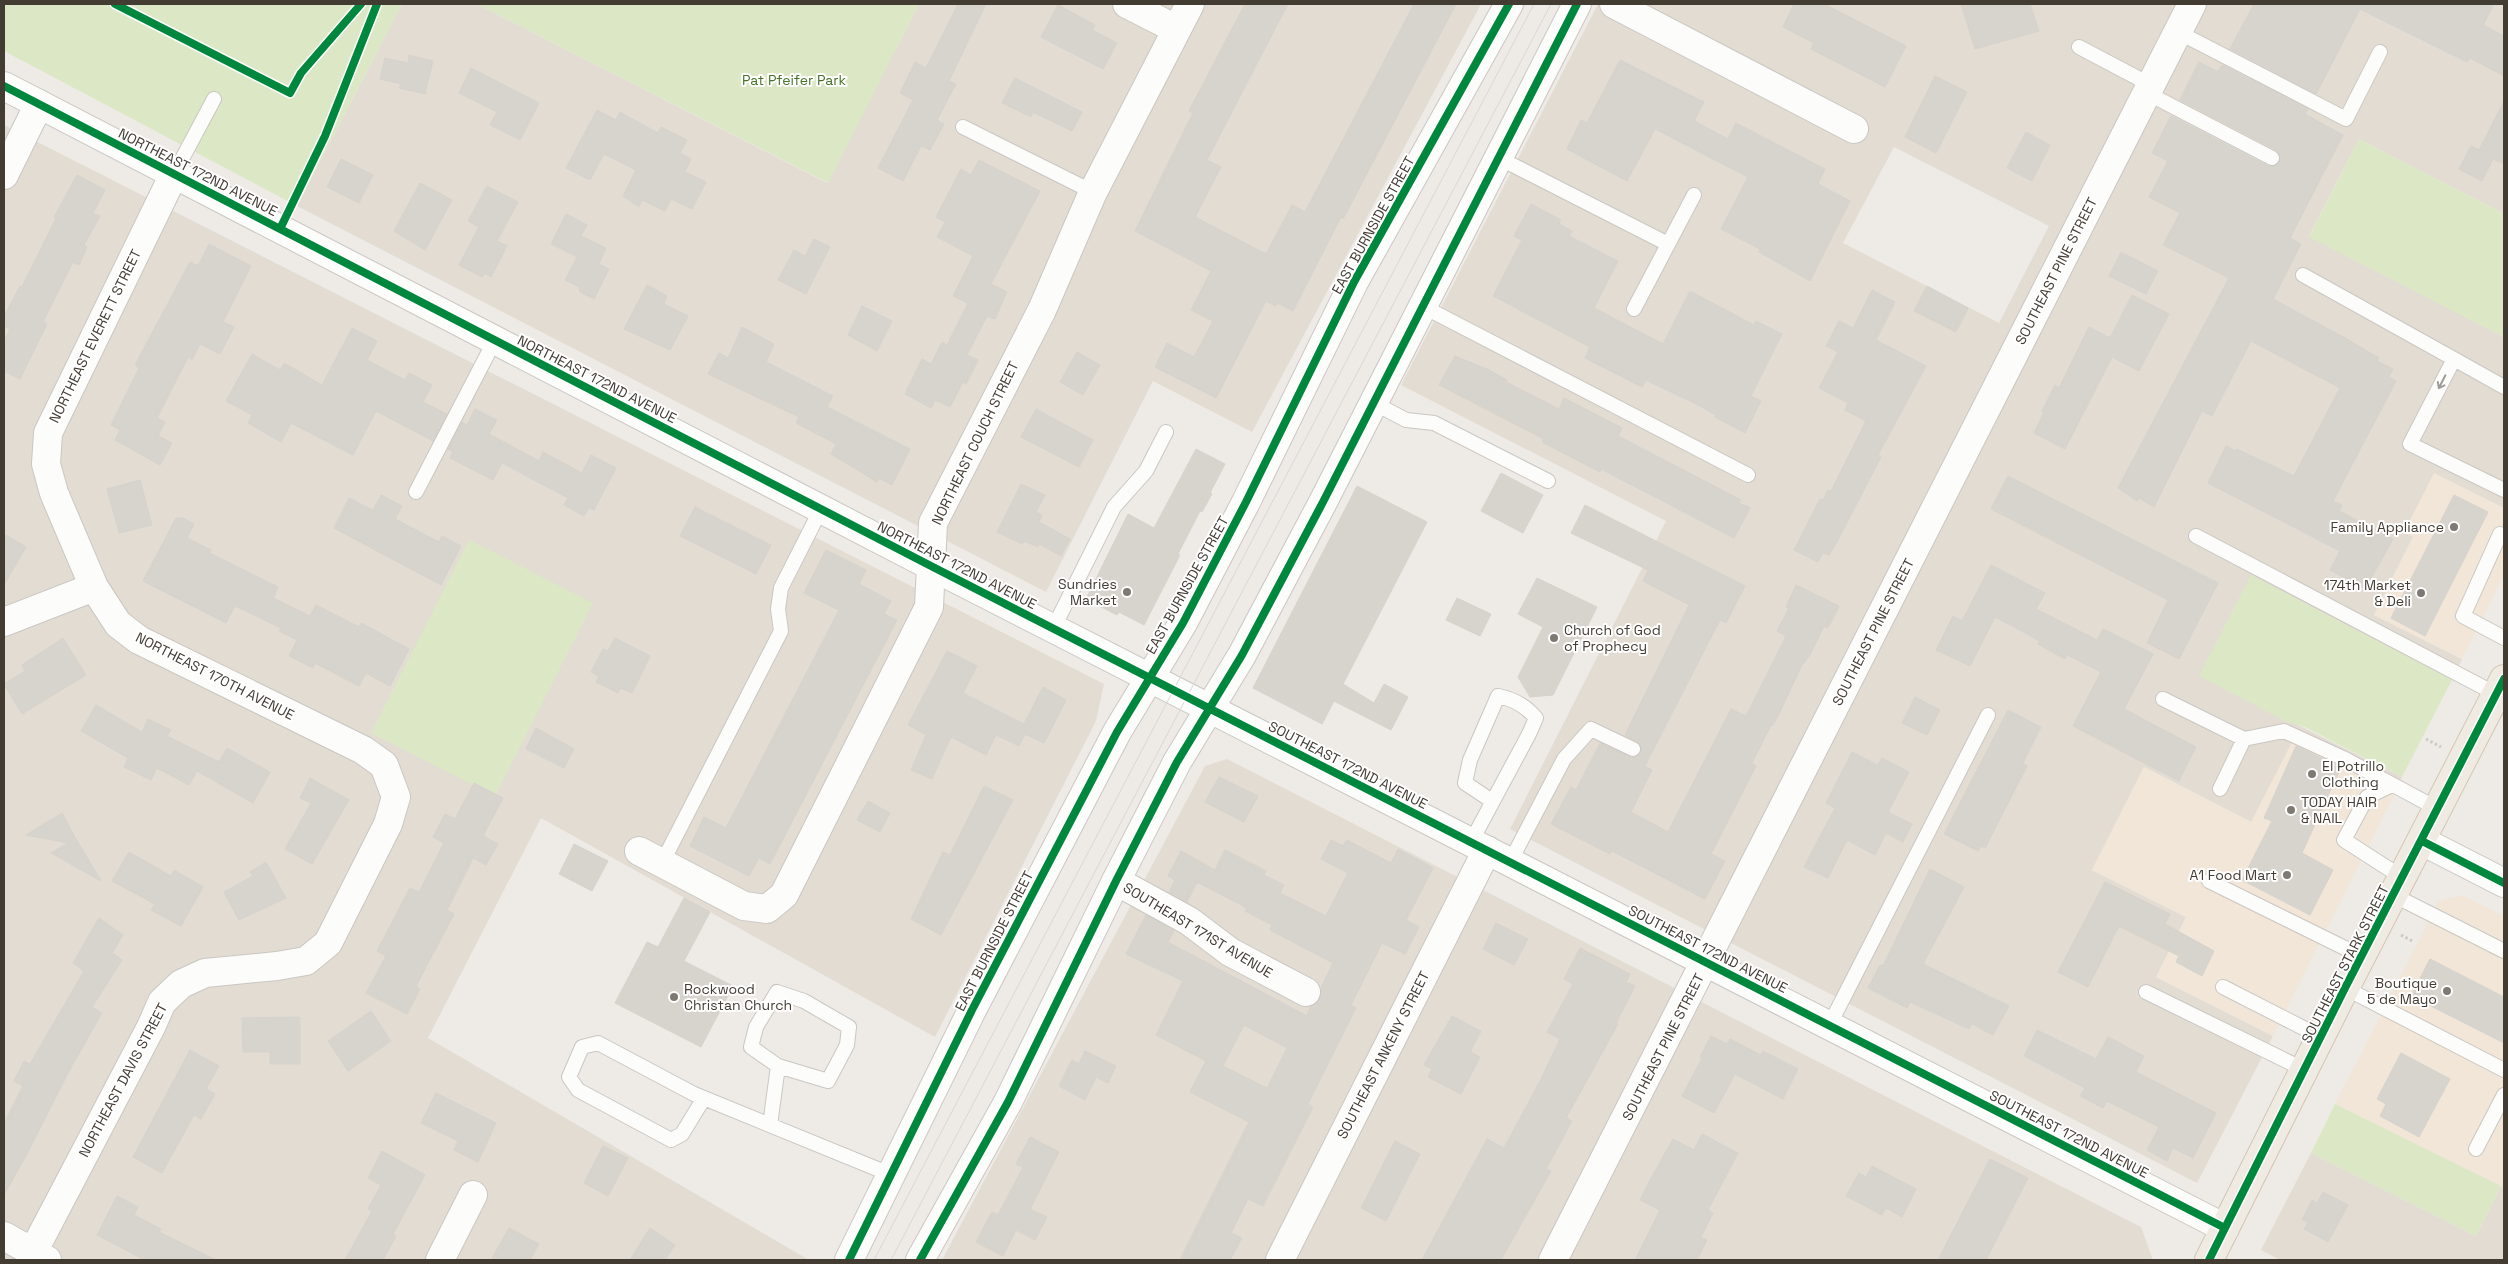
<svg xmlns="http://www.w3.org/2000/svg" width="2508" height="1264" font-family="'Space Grotesk',sans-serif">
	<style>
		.residential { fill: #e2dcd3; fill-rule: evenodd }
		.commercial { fill: #f1e6d8 }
		.green { fill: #dce8c5 }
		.building { fill: #d7d4ce; stroke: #d6d2cc; fill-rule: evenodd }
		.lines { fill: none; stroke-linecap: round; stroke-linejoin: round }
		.service-casing { stroke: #cac7c2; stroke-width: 16 }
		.minor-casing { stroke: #cac7c2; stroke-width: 30 }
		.tertiary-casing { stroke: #cac7c2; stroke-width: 30 }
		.primary-casing { stroke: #d0c6b3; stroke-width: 30 }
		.path { stroke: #cccac5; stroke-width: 3; stroke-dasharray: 2.5 2.5; stroke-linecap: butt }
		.service { stroke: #fcfcfb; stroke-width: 14 }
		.minor { stroke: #fcfcfb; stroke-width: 28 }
		.tertiary { stroke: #fcfcfb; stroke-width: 28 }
		.primary { stroke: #f0ebe2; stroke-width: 28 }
		.tram { stroke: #d8d7d7; stroke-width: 1 }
		.cycleway-casing { stroke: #fff; stroke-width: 11 }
		.cycleway { stroke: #00873e; stroke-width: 8 }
		.oneway { stroke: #9f9c97 }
		.poi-dot { fill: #7e7972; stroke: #fff; stroke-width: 2 }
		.labels { text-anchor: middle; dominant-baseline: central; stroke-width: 4; stroke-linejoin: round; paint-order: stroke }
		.park-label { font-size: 14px; fill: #477327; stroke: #fff }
		.street-label { font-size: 14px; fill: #423c33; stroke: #fff }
		.poi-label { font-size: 14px; fill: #423c33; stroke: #fff; text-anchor: end }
	</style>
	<rect width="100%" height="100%" fill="#eeebe6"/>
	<path class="residential" d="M402 4H477L827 183 919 4H1481L1252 432 1153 381 1046 592 297 206Z
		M1598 4H2504V214L2359 139 2309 236 2504 337V508L2434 474 2405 532 2413 537 2374 615 2462 659 2452 680 2251 576 2200 676 2402 777 2395 793 2251 822 2144 767 2092 870 2186 917 2156 977 2273 1036 2197 1183 1510 829 1666 521 1401 385ZM1894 147 2049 226 1999 323 1843 243Z
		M4 125 1104 684 1096 721 935 1037 541 818 428 1038 809 1260H4Z
		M1227 759 2141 1227 2153 1260H942L1205 766Z
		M2311 1153 2476 1236 2501 1186 2504 1188V1260H2280L2261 1250Z"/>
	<path class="commercial" d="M2434 473 2504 508V575L2462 659 2374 615 2413 537 2404 532Z
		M2292 742 2395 793 2273 1036 2156 977 2186 917 2092 870 2144 767 2251 822Z
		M2461 895 2504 916V1188L2335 1104 2439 901Z"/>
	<path class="green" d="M4 4H402L297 206 4 51Z
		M477 4H919L828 183Z
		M2359 139 2504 214V337L2309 237Z
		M469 540 593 603 495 796 371 733Z
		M2251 575 2452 680 2402 777 2305 727 2287 722 2199 676Z
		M2335 1104 2501 1186 2476 1236 2311 1153Z"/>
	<path class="building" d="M958 4H986L949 81 956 84 937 120 944 124 930 150 921 146 903 181 878 168 913 100 900 93 915 62 926 68Z
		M1245 4H1288L1207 160 1221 167 1195 217 1266 254 1292 205 1305 212 1414 4H1456L1343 219 1341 217 1293 311 1277 303 1276 306 1266 301 1216 398 1155 367 1167 343 1194 357 1213 321 1191 310 1211 271 1135 231 1193 113 1189 111Z
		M1794 4H1824L1906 46 1885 87 1811 49 1814 43 1783 27Z
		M1961 4H2030L2039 31 1975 49Z
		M2254 4H2494L2483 25 2504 36V76L2470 58 2467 62 2360 9 2316 94 2230 49Z
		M1058 5 1095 25 1092 30 1117 43 1103 69 1041 37Z
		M409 55 433 61 425 94 399 88 401 84 380 79 385 58 408 63Z
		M1620 60 1704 102 1694 121 1728 139 1736 123 1825 169 1818 184 1850 201 1810 281 1759 252 1760 249 1721 229 1748 177 1655 129 1627 181 1567 149 1581 120 1587 123Z
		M2199 62 2218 72 2222 65 2308 109 2305 114 2343 135 2290 238 2301 244 2273 299 2347 339 2379 358 2377 361 2393 369 2389 377 2396 381 2333 501 2342 505 2339 511 2393 539 2365 589 2330 570 2340 551 2208 483 2226 446 2236 451 2237 449 2294 476 2340 388 2251 341 2212 416 2202 411 2154 507 2139 498 2137 501 2118 488 2229 278 2163 245 2180 213 2149 197 2168 161 2152 153 2171 116 2268 166H2276L2281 158 2276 150 2180 100Z
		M471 68 539 103 520 140 490 125 497 112 459 93Z
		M1935 76 1967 92 1936 153 1905 137Z
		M1015 78 1082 112 1072 131 1033 112 1031 117 1002 103Z
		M2504 101V164L2493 159 2482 181 2459 169 2471 146 2479 150Z
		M597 110 616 120 620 112 658 133 661 127 687 140 680 153 691 159 685 172 706 182 692 209 671 199 665 211 642 200 639 207 623 196 636 170 604 154 590 180 566 168Z
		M2026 132 2050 145 2032 181 2007 168Z
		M341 159 373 175 359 203 327 187Z
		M979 160 1040 191 991 284 1007 292 995 319 987 316 967 355 978 360 966 384 963 382 950 407 935 400 931 408 905 394 922 359 931 364 942 342 947 345 968 303 953 296 973 256 937 237 945 222 936 217 961 169 971 175Z
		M77 175 105 190 93 213 100 216 84 245 87 247 79 265 73 262 43 322 47 324 20 379 4 371V341L10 329 4 326V316L20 286 22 287 56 218 54 217Z
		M420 183 452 200 425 250 394 231Z
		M487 186 518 202 497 241 507 246 491 277 484 273 482 277 459 265 479 227 468 221Z
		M1531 204 1561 220 1559 224 1572 231 1569 236 1618 261 1594 308 1663 344 1690 291 1754 325 1756 321 1782 334 1751 396 1761 401 1745 433 1715 417 1716 415 1698 405 1646 380 1642 387 1585 358 1590 347 1493 296 1522 240 1514 236Z
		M566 214 587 225 581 236 606 248 599 264 609 269 594 299 580 292 579 287 565 280 577 257 551 244Z
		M814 239 830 247 806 294 778 280 794 250 805 256Z
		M209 244 251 266 223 322 234 327 220 354 200 344 192 360 188 357 157 418 165 422 158 436 172 443 160 465 115 440 120 430 111 425 139 368 135 365 190 262 198 266Z
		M2121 252 2158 271 2146 294 2109 276Z
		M647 285 667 296 664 304 688 316 670 350 624 329Z
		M1927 286 1968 308 1956 332 1914 311Z
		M1872 290 1895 302 1876 340 1926 366 1878 455 1881 457 1837 542 1829 555 1823 553 1818 562 1794 550 1820 499 1823 500 1828 490 1831 491 1866 421 1845 410 1848 403 1819 388 1838 352 1826 346 1839 321 1853 328Z
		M2132 295 2169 314 2139 371 2112 357 2065 449 2034 433 2044 412 2042 411 2055 385 2059 388 2089 327 2110 338Z
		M862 306 892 321 877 351 848 335Z
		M742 327 774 344 766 362 833 396 827 407 910 449 892 485 879 478 877 482 831 454 836 444 796 423 799 417 708 374 719 353 728 358Z
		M352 328 377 341 367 360 405 380 409 373 432 385 423 402 447 414 433 441 376 411 353 455 291 423 281 442 248 423 252 415 226 401 252 354 280 370 284 363 322 385Z
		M1077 352 1100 365 1083 395 1060 382Z
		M1455 356 1489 370 1507 380 1506 382 1559 409 1564 398 1622 428 1618 436 1741 500 1739 503 1750 508 1734 538 1601 469 1600 472 1542 442 1544 439 1439 385Z
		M475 409 497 420 489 434 539 461 543 452 582 473 591 455 616 468 594 510 589 508 584 516 564 505 568 498 502 463 493 480 450 458 453 452 448 449 462 422 467 425Z
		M1036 409 1093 440 1079 467 1021 437Z
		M1196 449 1225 464 1210 493 1212 494 1202 512 1200 511 1178 554 1180 555 1144 625 1119 612 1117 615 1086 599 1128 514 1154 528Z
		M1501 473 1543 495 1523 533 1481 511Z
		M2008 476 2218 583 2179 659 2147 643 2168 600 1991 509Z
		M140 480 152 525 119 533 107 489Z
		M1021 484 1045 495 1036 512 1042 515 1039 522 1070 539 1061 556 1039 544 1038 547 1024 541 1022 544 997 532Z
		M1357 486 1427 522 1343 684 1374 703 1384 684 1408 697 1391 730 1334 701 1322 724 1253 688Z
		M381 495 402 506 395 519 439 542 442 536 461 546 441 585 334 528 349 498 373 510Z
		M2454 495 2488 512 2425 636 2391 618Z
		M1585 505 1745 586 1726 623 1720 620 1645 766 1652 770 1631 812 1668 832 1731 709 1746 716 1786 636 1777 631 1789 608 1786 607 1796 585 1839 606 1828 628 1824 626 1810 655 1802 665 1778 716 1772 726 1771 725 1752 763 1756 766 1711 854 1725 861 1705 899 1612 851 1610 854 1551 824 1571 787 1576 790 1600 743 1630 757 1634 758 1641 753 1640 744 1625 735 1689 605 1643 581 1648 570 1571 533Z
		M695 507 771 545 756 574 680 536Z
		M176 518H183L194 524 187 538 211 550 210 553 278 587 273 598 310 616 316 605 359 627 361 623 409 649 390 686 366 673 359 686 315 663 313 668 289 656 297 640 279 631 281 628 235 606 226 623 143 581Z
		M4 534 26 547 4 585Z
		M826 550 866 570 859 584 891 601 884 614 897 620 770 864 759 858 749 876 690 846 704 817 726 828 839 610 804 593Z
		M1991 565 2045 593 2036 609 2097 640 2103 629 2153 654 2124 709 2196 747 2179 781 2073 726 2101 672 2067 655 2065 659 2038 644 2040 641 1995 617 1970 666 1936 650 1953 616 1962 621Z
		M1537 578 1597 607 1553 695 1530 697 1518 677 1543 627 1518 614Z
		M1457 598 1491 614 1480 636 1446 620Z
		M63 638 86 675 22 714 4 684 25 671 22 665Z
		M615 638 650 656 632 693 620 688 618 693 596 682 599 676 591 672 603 649 608 651Z
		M947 651 977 666 963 693 1024 724 1043 687 1066 700 1044 743 1025 734 1019 746 996 735 986 755 951 737 932 779 911 770 926 735 908 725Z
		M1915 697 1940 710 1927 735 1902 723Z
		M96 705 142 732 148 719 171 730 167 736 219 762 227 748 270 772 253 803 197 771 189 785 157 768 151 780 124 767 128 758 81 731Z
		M2008 710 2041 727 2023 763 2027 766 1985 848 1981 846 1978 851 1944 834Z
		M536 728 574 749 564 768 526 749Z
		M2296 746 2341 767 2302 853 2333 870 2310 915 2242 880 2272 821 2264 818Z
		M1852 752 1878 765 1882 758 1909 772 1888 812 1912 824 1903 842 1886 833 1875 855 1847 840 1828 878 1804 867 1835 808 1826 803Z
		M1219 777 1258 796 1244 822 1205 802Z
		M310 778 349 800 312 864 285 849 311 803 300 798Z
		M474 783 503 798 483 836 498 844 486 865 473 858 447 910 454 914 416 986 420 989 407 1014 366 993 386 956 377 951 410 888 419 892 444 843 433 837 445 814 455 819Z
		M984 786 1013 800 941 935 911 919 943 852 950 855Z
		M868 801 890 813 880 832 857 820Z
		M62 813 76 839 101 881 51 853 68 843 26 835Z
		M1331 840 1343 846 1347 840 1391 863 1398 849 1433 868 1406 920 1419 927 1405 954 1382 943 1351 1005 1356 1008 1308 1104 1313 1107 1263 1206 1248 1199 1231 1233 1242 1238 1230 1260H1180L1249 1122 1190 1092 1206 1061 1156 1035 1183 981 1126 954 1146 915 1174 931 1168 942 1307 1016 1311 1006 1320 999 1321 988 1333 963 1270 930 1272 925 1245 911 1247 908 1197 882 1187 902 1169 892 1175 880 1168 876 1181 851 1215 870 1225 850 1266 871 1264 875 1284 885 1280 893 1326 916 1348 873 1321 859ZM1244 1025 1287 1048 1267 1088 1223 1066Z
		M574 844 608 861 592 891 559 874Z
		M129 852 171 876 174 870 203 887 181 926 151 910 155 904 112 881Z
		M266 862 286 898 239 920 224 892 253 876 250 872Z
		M1930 869 1964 887 1923 964 2009 1006 1993 1035 1972 1024 1969 1029 1910 1002 1907 1008 1868 988 1880 965 1883 966Z
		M2105 882 2170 914 2165 924 2214 951 2202 976 2176 962 2179 956 2119 926 2088 987 2058 972Z
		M684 898 710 912 684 961 733 986 701 1047 615 1003 647 942 658 947Z
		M99 918 123 935 112 953 122 960 92 1007 102 1013 68 1073 28 1152 4 1195V1124L23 1086 14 1081 24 1061 30 1064 84 971 73 963Z
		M1496 923 1528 939 1514 965 1483 949Z
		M1580 948 1630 974 1626 982 1635 986 1616 1023 1618 1024 1566 1118 1572 1121 1546 1169 1551 1171 1501 1260H1422L1487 1139 1504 1148 1541 1079 1560 1039 1547 1032 1573 984 1564 979Z
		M2430 959 2504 997V1043L2411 996Z
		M371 1011 391 1041 348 1071 328 1041Z
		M1452 1016 1481 1031 1470 1052 1480 1057 1461 1094 1428 1077 1432 1069 1424 1065Z
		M300 1017V1064H270V1052H243L242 1018Z
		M2037 1030 2096 1059 2108 1037 2144 1056 2136 1072 2216 1113 2193 1158 2173 1148 2167 1161 2147 1150 2159 1127 2107 1101 2103 1108 2080 1096 2085 1088 2024 1056Z
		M1711 1036 1727 1044 1730 1039 1761 1055 1763 1051 1798 1069 1783 1099 1735 1074 1714 1113 1682 1096 1702 1058 1700 1057Z
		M190 1050 219 1066 206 1089 215 1094 201 1119 194 1115 162 1173 133 1157Z
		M1085 1051 1116 1066 1108 1083 1096 1077 1085 1100 1059 1086 1072 1060 1079 1064Z
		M2401 1053 2450 1079 2419 1137 2380 1116 2386 1104 2377 1099Z
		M436 1093 496 1123 478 1162 454 1150 458 1141 421 1123Z
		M1702 1134 1738 1153 1708 1210 1713 1213 1701 1237 1707 1240 1697 1260H1635L1660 1210 1640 1200 1650 1180 1673 1139 1694 1150Z
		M1030 1137 1059 1152 1030 1209 1047 1217 1035 1240 1016 1230 1003 1256 976 1242 992 1212 998 1215 1023 1167 1016 1164Z
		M1395 1141 1420 1154 1386 1221 1361 1208Z
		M603 1146 628 1158 608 1196 584 1183Z
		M382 1151 425 1175 393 1234 396 1236 383 1260H345L372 1211 368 1209 381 1185 368 1178Z
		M1990 1159 2028 1178 1986 1260H1938Z
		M1872 1166 1916 1189 1902 1217 1886 1208 1882 1215 1846 1196 1859 1173 1866 1177Z
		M2323 1192 2348 1205 2328 1242 2304 1229 2308 1222 2302 1220 2312 1200 2317 1203Z
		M117 1196 138 1207 134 1215 161 1229 159 1232 216 1260H145L97 1235Z
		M509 1228 539 1244 530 1260H491Z
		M650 1228 675 1245 665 1260H630Z"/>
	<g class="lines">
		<defs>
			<path id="service" d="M2178 32 2346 119 2380 52
				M2079 47 2151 85
				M2147 93 2272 158
				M963 127 1093 192
				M1497 157 1668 244
				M174 174 214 99
				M2303 275 2454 359
				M1422 306 1748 475
				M1634 309 1694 195
				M2504 387 2454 359 2410 444 2504 490
				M1374 403 1406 420 1434 423 1548 481
				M416 492 495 340
				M2196 536 2496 694
				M2504 536 2500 534 2463 616 2504 638
				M1054 627 1114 507 1146 471 1166 432
				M2163 699 2244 739 2284 731 2343 758 2438 809
				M2392 785 2367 797 2344 840 2403 878
				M2220 789 2244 739
				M1471 842 1529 734 1536 718C1526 706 1514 699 1498 696L1470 760 1465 783 1492 801
				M1510 862 1564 759 1591 729 1633 749
				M662 863 781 631 778 609 781 588 821 509
				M2209 881 2361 956
				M2393 895 2504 951
				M2223 987 2321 1037
				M2345 988 2504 1070
				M2146 992 2305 1070
				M1829 1026 1988 715
				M704 1098 682 1134 671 1140 578 1090 569 1077 582 1047 598 1043 694 1094 892 1175
				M770 1125 778 1066 751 1047 756 1027 777 992 804 1001 849 1027 847 1045 828 1081 778 1066
				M2476 1149 2504 1095"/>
			<path id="minor" d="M1127 4 1176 29
				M1614 4 1854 129
				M4 175 39 104
				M4 622 94 587
				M639 851 744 906 767 909 784 895 929 607 933 523 1042 310 1093 192 1190 4
				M1116 881 1189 921 1230 952 1306 992
				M4 1236 47 1260
				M33 1252 151 1027 162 1002 181 984 205 973 277 966 306 961 328 943 388 824 396 797 384 765 363 750 139 640 118 624 94 587 54 493 46 464 48 433 174 174
				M440 1260 473 1195
				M1280 1260 1487 850
				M1553 1260 2192 4"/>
			<path id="tertiary" d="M4 86 931 566 2225 1228
				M2422 841 2504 883
				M849 1260 972 1010 1117 732 1183 623 1246 502 1354 282 1509 4
				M920 1260 1008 1102 1116 881 1177 762 1242 655 1323 502 1577 4"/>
			<path id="primary" d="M2209 1260 2345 988 2504 679"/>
		</defs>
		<use href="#service" class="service-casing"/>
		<use href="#minor" class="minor-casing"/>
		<use href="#tertiary" class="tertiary-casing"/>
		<use href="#primary" class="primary-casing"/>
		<path class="path" d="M2426 739 2441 747
			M2401 935 2414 942"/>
		<use href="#service" class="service"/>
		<use href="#minor" class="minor"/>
		<use href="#tertiary" class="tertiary"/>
		<use href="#primary" class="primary"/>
		<path class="tram" d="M874 1260 1534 4
			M891 1260 1551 4"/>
		<defs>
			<path id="cycleway" d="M115 4 290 93 301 73 361 4
				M4 86 931 566 2225 1228
				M280 229 325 136 377 4
				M2422 841 2504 883
				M849 1260 972 1010 1117 732 1183 623 1246 502 1354 282 1509 4
				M920 1260 1008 1102 1116 881 1177 762 1242 655 1323 502 1577 4
				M2209 1260 2345 988 2504 679"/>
		</defs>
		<use href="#cycleway" class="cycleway-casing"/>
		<use href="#cycleway" class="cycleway"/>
	</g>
	<defs><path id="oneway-shaft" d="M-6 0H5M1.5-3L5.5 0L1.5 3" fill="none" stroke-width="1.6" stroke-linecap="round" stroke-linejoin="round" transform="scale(1.25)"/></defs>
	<use class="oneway" href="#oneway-shaft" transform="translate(2442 382) rotate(117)"/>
	<g class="poi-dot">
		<circle cx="2454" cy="527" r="5"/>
		<circle cx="1127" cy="592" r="5"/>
		<circle cx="2421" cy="593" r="5"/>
		<circle cx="1554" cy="638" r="5"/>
		<circle cx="2312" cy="774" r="5"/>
		<circle cx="2291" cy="810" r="5"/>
		<circle cx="2287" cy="875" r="5"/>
		<circle cx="2447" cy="991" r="5"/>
		<circle cx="674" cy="997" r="5"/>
	</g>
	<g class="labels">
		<g class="park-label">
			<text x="794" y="80">Pat Pfeifer Park</text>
		</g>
		<g class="street-label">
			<text transform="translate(198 172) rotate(27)">NORTHEAST 172ND AVENUE</text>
			<text transform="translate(1373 225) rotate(-61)">EAST BURNSIDE STREET</text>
			<text transform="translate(2056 271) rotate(-63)">SOUTHEAST PINE STREET</text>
			<text transform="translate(95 336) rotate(-64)">NORTHEAST EVERETT STREET</text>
			<text transform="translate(597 379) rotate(27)">NORTHEAST 172ND AVENUE</text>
			<text transform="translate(975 443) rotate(-64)">NORTHEAST COUCH STREET</text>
			<text transform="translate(957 565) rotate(27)">NORTHEAST 172ND AVENUE</text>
			<text transform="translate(1187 585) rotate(-61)">EAST BURNSIDE STREET</text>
			<text transform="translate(1873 632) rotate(-63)">SOUTHEAST PINE STREET</text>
			<text transform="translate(215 676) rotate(27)">NORTHEAST 170TH AVENUE</text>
			<text transform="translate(1348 765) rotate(27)">SOUTHEAST 172ND AVENUE</text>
			<text transform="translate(1198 930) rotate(31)">SOUTHEAST 171ST AVENUE</text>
			<text transform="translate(994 941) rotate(-63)">EAST BURNSIDE STREET</text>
			<text transform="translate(1708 949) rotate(27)">SOUTHEAST 172ND AVENUE</text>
			<text transform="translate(2345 964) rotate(-63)">SOUTHEAST STARK STREET</text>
			<text transform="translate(1663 1047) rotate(-63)">SOUTHEAST PINE STREET</text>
			<text transform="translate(1383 1055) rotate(-63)">SOUTHEAST ANKENY STREET</text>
			<text transform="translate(123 1080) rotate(-62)">NORTHEAST DAVIS STREET</text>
			<text transform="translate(2069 1134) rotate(27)">SOUTHEAST 172ND AVENUE</text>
		</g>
		<g class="poi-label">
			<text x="2444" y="527">Family Appliance</text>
			<text x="1117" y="584">Sundries<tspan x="1117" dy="16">Market</tspan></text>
			<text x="2411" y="585">174th Market<tspan x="2411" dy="16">&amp; Deli</tspan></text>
			<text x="1564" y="630" text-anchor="start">Church of God<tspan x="1564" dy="16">of Prophecy</tspan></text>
			<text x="2322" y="766" text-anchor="start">El Potrillo<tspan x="2322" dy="16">Clothing</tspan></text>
			<text x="2301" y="802" text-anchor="start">TODAY HAIR<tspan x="2301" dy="16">&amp; NAIL</tspan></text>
			<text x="2277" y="875">A1 Food Mart</text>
			<text x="2437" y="983">Boutique<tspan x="2437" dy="16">5 de Mayo</tspan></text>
			<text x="684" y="989" text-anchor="start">Rockwood<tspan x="684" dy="16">Christan Church</tspan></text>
		</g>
	</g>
	<rect width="2508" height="1264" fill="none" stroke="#423c33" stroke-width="10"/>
</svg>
